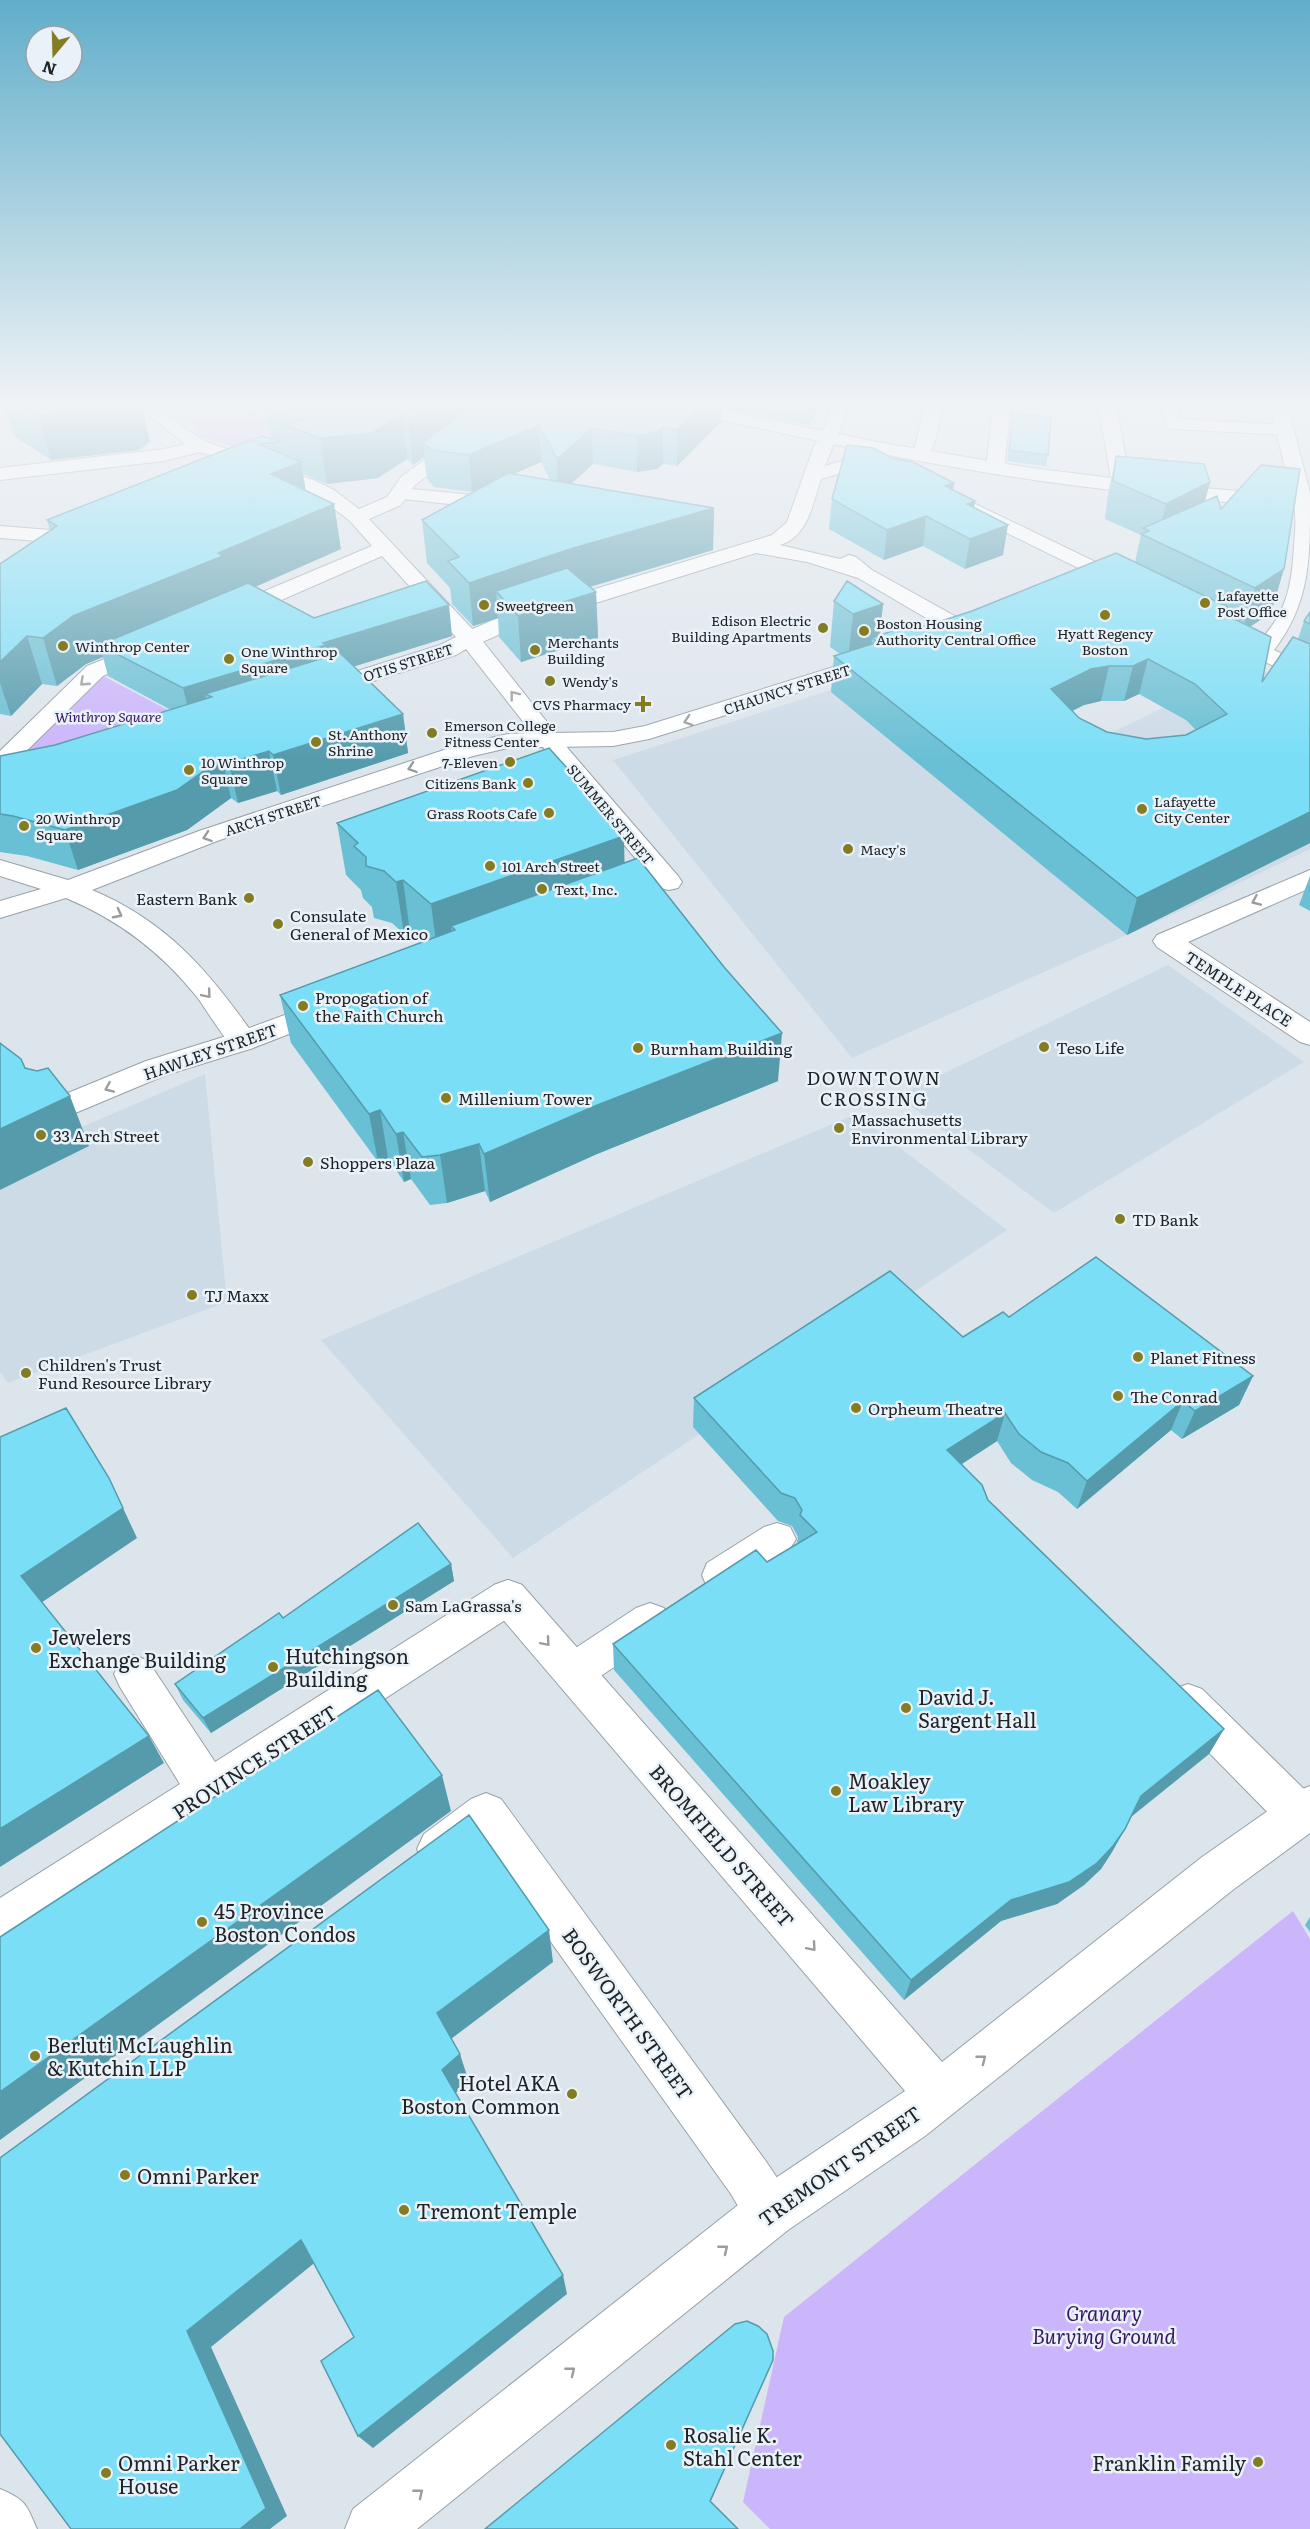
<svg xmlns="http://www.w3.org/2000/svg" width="1310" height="2529" font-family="Literata,serif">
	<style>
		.built { fill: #cddbe7 }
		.green { fill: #cbb5fb }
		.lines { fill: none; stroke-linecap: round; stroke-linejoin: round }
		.minor-casing { stroke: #99a1a7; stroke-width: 2 }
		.major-casing { stroke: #99a1a7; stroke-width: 2 }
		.minor { fill: #fff; fill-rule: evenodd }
		.major { fill: #fff; fill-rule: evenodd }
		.wall { fill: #69bfd4; fill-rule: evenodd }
		.shaded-wall { fill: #559bac }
		.building { fill: #7adef6; stroke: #559bac; stroke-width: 1.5; fill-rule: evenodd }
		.oneway { stroke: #9b9c9d }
		.poi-dot { fill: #847c22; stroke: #eaf2f9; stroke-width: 2 }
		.labels { text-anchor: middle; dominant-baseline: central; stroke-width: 5; stroke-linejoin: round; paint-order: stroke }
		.far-poi-label { font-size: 14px; fill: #212426; stroke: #eaf2f9; text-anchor: start }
		.far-street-label { font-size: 14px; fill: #212426; stroke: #eaf2f9 }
		.far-park-label { font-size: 14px; font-style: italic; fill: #391665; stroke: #eaf2f9 }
		.poi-label { font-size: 16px; fill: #212426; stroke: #eaf2f9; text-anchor: start }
		.street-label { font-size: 16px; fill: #212426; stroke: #eaf2f9 }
		.neighbourhood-label { font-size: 18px; letter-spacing: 1.5px; fill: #212426; stroke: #eaf2f9 }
		.near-poi-label { font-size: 20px; fill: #212426; stroke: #eaf2f9; text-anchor: start }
		.near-street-label { font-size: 20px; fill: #212426; stroke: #eaf2f9 }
		.near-park-label { font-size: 20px; font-style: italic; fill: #391665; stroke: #eaf2f9 }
	</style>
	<rect width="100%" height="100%" fill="#dde5ec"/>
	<path class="built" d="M1252 665 1310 695V849L1187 908 852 1058 613 760 837 688 970 801Z
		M1168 965 1304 1062 1054 1213 897 1096Z
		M205 1074 227 1302 8 1383 0 1372V1162Z
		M856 1114 1007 1230 513 1558 321 1340Z"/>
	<path class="green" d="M173 407H492L306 412 239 450 200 436 191 422Z
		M103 676 195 724 14 760Z
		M1293 1911 1310 1939V2529H770L743 2502 784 2317Z"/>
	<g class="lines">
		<defs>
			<path id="minor" d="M831 407H849L825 466 844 460 885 464 892 466 894 470 892 474 885 476 845 472 821 479C813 503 808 537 780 545L840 559 849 555 856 557 872 570 971 625 974 630 971 635 963 636 955 635 858 578 807 562 756 553 509 630C494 636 477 648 461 644L458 639 461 634 493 620 772 535 787 522 814 446 823 431Z
				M924 407H942C938 425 937 465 911 459L909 455 915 447Z
				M993 407H1011L1004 468 1002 472H988L986 468Z
				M1099 407H1117L1130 485 1128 489H1114L1112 485Z
				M1160 407H1178L1181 419 1284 425 1290 426 1293 430 1290 434 1284 435 1174 429 1168 428Z
				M401 488 504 498 511 500 514 504 511 508 504 510 394 498 391 494 394 490Z
				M1303 497 1310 499C1310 560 1310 603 1274 650L1310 667V683L1220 641 1217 636 1220 631 1228 629 1236 631 1258 642C1287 614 1292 584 1294 545 1295 530 1297 517 1293 503L1296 499Z
				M967 500 1133 580 1136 584 1133 588 1126 590 1119 588 960 510 957 506 960 502Z
				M0 526 63 531 88 527 95 529 98 533 95 537 63 543 0 538Z
				M875 654 883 656 886 661 883 666 649 739 613 746 551 747 543 745 539 740 543 735 551 733 613 732 645 726Z
				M328 999 338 1001 342 1008 338 1015 253 1048 166 1075 68 1116 57 1119 46 1116 42 1109 46 1102 146 1061 233 1034Z
				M777 1523 790 1527 796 1539C786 1560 743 1584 721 1592L707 1587 702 1575 707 1563 764 1527Z
				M508 1580 522 1585 527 1597 522 1609 16 1940 0 1946V1898L180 1784 120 1687 114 1674 120 1661 134 1655 148 1661 215 1762 494 1585Z
				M650 1603 664 1608 670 1621 664 1634 587 1685 573 1691 559 1685 553 1672 559 1659 636 1608Z
				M1188 1684 1202 1689 1310 1795V1831L1299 1835 1284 1829 1174 1717 1168 1703 1174 1689Z
				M486 1793 501 1799 765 2160 788 2194 795 2212 788 2230 770 2237 752 2230 731 2194 481 1844 454 1864 439 1871 424 1864 417 1849 424 1834 471 1799Z"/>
			<path id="major" d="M0 407H29L26 411 0 416Z
				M139 407H159L187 430 207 442 316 481 334 490 359 509 387 497 401 477 496 407H517L415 485 401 505 369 519 477 634 570 751 678 876 682 882 678 888 669 890 660 888 543 747 508 748 473 756 217 841 92 890C166 921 208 970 253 1034L257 1041 253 1048C247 1050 242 1051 235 1049 228 1045 204 1006 197 997 161 952 119 920 66 898L0 918V901L41 889 0 876V860L68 880 199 831 459 745 508 734 532 733 466 649 456 655 329 695 321 697 313 695 310 690 313 685 440 645 456 637 382 556 238 619 230 620 222 619 219 614 222 609 372 546 350 521 320 498 302 489 200 452 164 461 0 480V468L164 449 185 444Z
				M676 407H709L877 442 1032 468 1151 483 1292 496 1270 407H1288L1310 493V509C1218 502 1125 493 1034 480 916 463 801 438 685 412L679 411Z
				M147 642 155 644 158 649 155 654 103 676 8 769 0 771V751L87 666Z
				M1310 870V888L1188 942 1310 1022V1045L1300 1042 1157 947 1153 941 1157 935Z
				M508 1580 522 1585 942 2062 1202 1857 1295 1792 1310 1786V1833L1234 1889 925 2136 788 2230 417 2529H345L353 2509 752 2194 905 2091 494 1609 489 1597 494 1585Z
				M0 2489C26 2500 26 2504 37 2529H0Z"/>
		</defs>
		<use href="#minor" class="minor-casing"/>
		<use href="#major" class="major-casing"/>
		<use href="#minor" class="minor"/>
		<use href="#major" class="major"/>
	</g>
	<path class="wall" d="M5 407H142L150 442 139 450 51 460 14 436Z
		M265 407H818L810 425 722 408 721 422 677 466 663 464 657 469 637 472 593 464 572 483 714 508 713 550 590 587 596 592 598 638 521 662 499 637 498 618 473 626 452 604 450 588 427 563 422 520 480 489 472 492 434 487 427 479 424 457 413 465 407 459 378 478 327 484 303 474 306 491 341 549 255 587 314 618 452 636 354 666 403 714 408 753 281 795 277 791 238 803 231 798 187 830 78 870 27 856 0 852V756L55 745 171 710 108 676 103 657 86 664 57 686 42 684 11 716 0 714V564L50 531 47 520 255 442 271 439ZM541 462 550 480 514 474Z
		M1013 414 1048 455 1046 466 1007 461Z
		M1116 456 1210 482 1205 501 1221 509 1271 613 1249 627 1262 682 1298 639 1304 621 1310 612V843L1127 935 831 692 834 656 840 654 830 647 834 601 883 604 880 635 910 631 1135 562 1141 535 1105 519 1108 494ZM1139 694 1186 720 1196 730 1186 735 1146 739 1107 732 1079 718 1072 711 1084 705 1101 701H1124Z
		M892 458 954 483 953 490 975 501 974 508 1003 555 965 569 923 546 884 560 829 529 832 499Z
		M337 823 622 829 624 863 778 1081 597 1154 490 1202 485 1191 447 1203 430 1205 411 1179 404 1182 388 1158 378 1162 291 1043 280 995 422 942 410 932 404 934 392 923 374 918 372 907 363 898 361 890 346 875Z
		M1310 876V911L1299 905Z
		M1009 1317 1253 1376 1239 1405 1182 1439 1171 1430 1077 1509 1058 1492 1032 1480 1011 1463 997 1441 962 1464 988 1500 1224 1729 1209 1754 1131 1817 1112 1852 1101 1869 1084 1885 1057 1904 1001 1921 904 2000 614 1670 613 1644 767 1562 798 1543 797 1542 798 1537 792 1526 778 1521 693 1427 694 1398 963 1337Z
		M451 1564 454 1581 211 1733 183 1700 175 1684 283 1618Z
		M1310 1917V1932L1305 1925Z"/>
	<path class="shaded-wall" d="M106 407H142L150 442 139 450 51 460 39 415Z
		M426 407H478L423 443 424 457 413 465 408 420Z
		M701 407H722L721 422 677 466V430Z
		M812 407H818L810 425Z
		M402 414 407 459 378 478 327 484 320 438Z
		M539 425 541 462 472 492 469 455Z
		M663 427V464L657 469 637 472V436Z
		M592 428 593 464 558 496 557 459Z
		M301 462 308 507 271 474Z
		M1210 482 1200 520 1157 542 1166 504Z
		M954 483 950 512 945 486Z
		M975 501 971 531 967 504Z
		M334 504 341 549 232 597 99 645 103 657 86 664 57 686 43 638 73 616 218 553Z
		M714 508 713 550 572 592 496 591 498 618 473 626 469 583 570 549Z
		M926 516 923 546 884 560 887 530Z
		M1008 525 1003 555 965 569 970 539Z
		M1284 569 1271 613 1242 632 1255 588Z
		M596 592 598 638 521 662 518 616Z
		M883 604 878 649V642L872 638 871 652 848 660 853 614Z
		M449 605 452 636 330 674 212 697 205 694 210 714 191 720 183 688 323 643Z
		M1232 609 1222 644 1224 614Z
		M27 636 42 684 11 716 0 683V662Z
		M1148 659 1139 694 1124 701 1133 666Z
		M1109 666 1101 701 1084 705 1044 725 1051 689 1091 669Z
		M403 714 408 753 281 795 273 755Z
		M269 751 277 791 238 803 229 763Z
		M222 758 231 798 187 830 78 870 65 830Z
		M1310 812V843L1127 935 1137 898Z
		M622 829V836H624L625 888 455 930 451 926 454 951 438 957 431 904Z
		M403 880 410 932 404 934 396 882Z
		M782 1033 778 1081 597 1154 490 1202 484 1154 595 1106Z
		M70 1096 89 1146 0 1190V1129Z
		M380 1110 388 1158 378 1162 369 1114Z
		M403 1132 411 1179 404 1182 396 1134Z
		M479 1144 485 1191 447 1203 440 1155Z
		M1253 1376 1239 1405 1182 1439 1195 1411Z
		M1183 1401 1171 1430 1077 1509 1087 1481Z
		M1005 1413 997 1441 940 1478 947 1450Z
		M123 1508 137 1538 38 1605 21 1576Z
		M451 1564 454 1581 211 1733 203 1718Z
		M1224 1729 1209 1754 1127 1820 1141 1796Z
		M149 1736 164 1763 0 1867V1829Z
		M442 1775 451 1811 0 2140V2092Z
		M1125 1829 1112 1852 1101 1869 1084 1885 1057 1904 1001 1921 904 2000 911 1980 1011 1900Z
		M549 1930 553 1962 447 2042 437 2013Z
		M460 2054 469 2082 452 2096 442 2070Z
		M301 2240 318 2260 211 2347 287 2516 270 2529H240L187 2331Z
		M563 2275 567 2294 373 2448 358 2436Z
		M773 2360 766 2376 707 2510 710 2501Z"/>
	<path class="building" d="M26 407H106L39 415Z
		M269 407H426L408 420 402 414 372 433 320 438 285 425 301 419 270 410Z
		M471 407H701L677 430 663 427 657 432 637 436 592 428 557 459 539 425 469 455 431 450 423 443Z
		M1013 414 1051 417 1048 455 1009 450Z
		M262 436 281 442 259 444 301 462 271 474 334 504 218 553 223 556 73 616 43 638 27 636 0 662V564L57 526 47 520 250 440 255 442 254 439Z
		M847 445 873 448 892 458 913 462 954 483 945 486 975 501 967 504 1008 525 970 539 926 516 887 530 832 499Z
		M1116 456 1204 464 1210 482 1166 504 1113 481Z
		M1261 465 1300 469 1284 569 1255 588 1141 534 1149 531 1143 528 1217 496 1221 509Z
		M508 473 714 508 570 549 469 583 448 561 459 557 422 520Z
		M1116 553 1232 609 1224 614 1271 637 1262 682 1293 637 1310 644V812L1137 898 834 656 878 642 872 638 903 627 910 631 972 611ZM1148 659 1195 684 1227 714 1186 735 1146 739 1107 732 1079 718 1051 689 1091 669 1109 666H1133Z
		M567 568 596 592 518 616 496 591Z
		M426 581 449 605 323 643 326 645 183 688 99 645 248 583 314 618Z
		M847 581 883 604 853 614 834 601Z
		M1310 612V624L1304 621Z
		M340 653 403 714 273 755 269 751 229 763 222 758 177 790 65 830 13 816 0 814V756L55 745 212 697 205 694Z
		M549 748 622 829 620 830 624 836 431 904 403 880 396 882 384 871 366 866V857L354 846 358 843 337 823Z
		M638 858 724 967 782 1033 595 1106 484 1154 479 1144 440 1155 422 1157 403 1132 396 1134 380 1110 369 1114 280 995 455 930 451 926Z
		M0 1043 21 1059 25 1068 37 1071 48 1068 70 1096 0 1129Z
		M1096 1257 1253 1376 1195 1411 1183 1401 1087 1481 1068 1463 1041 1452 1019 1434 1005 1413 947 1450 982 1485 988 1500 1224 1729 1141 1796 1125 1829 1113 1846 1097 1863 1069 1882 1011 1900 911 1980 613 1644 756 1550 767 1562 817 1532 800 1515 802 1510 795 1498 781 1493 694 1398 890 1271 963 1337 1003 1312 1009 1317Z
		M66 1408 109 1478 123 1508 21 1576 149 1736 0 1829V1437Z
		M418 1523 451 1564 203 1718 175 1684 279 1613 283 1618Z
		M378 1690 442 1775 0 2092V1937Z
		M469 1815 549 1930 437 2013 460 2054 442 2070 563 2275 358 2436 321 2361 354 2337 301 2240 187 2331 266 2508 240 2529H71L0 2434V2158Z
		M747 2321 758 2326 767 2334 773 2351V2360L710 2501 738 2529H485L719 2337 735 2324Z"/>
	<defs><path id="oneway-chevron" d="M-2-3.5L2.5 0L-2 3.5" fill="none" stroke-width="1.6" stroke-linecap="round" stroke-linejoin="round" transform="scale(1.5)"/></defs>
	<g class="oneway">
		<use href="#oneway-chevron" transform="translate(84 682) rotate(137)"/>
		<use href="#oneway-chevron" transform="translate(514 695) rotate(-128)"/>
		<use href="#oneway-chevron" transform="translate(688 721) rotate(162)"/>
		<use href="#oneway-chevron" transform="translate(412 768) rotate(161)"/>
		<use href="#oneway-chevron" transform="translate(207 837) rotate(161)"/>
		<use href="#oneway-chevron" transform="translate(1256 901) rotate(156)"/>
		<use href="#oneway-chevron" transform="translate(118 914) rotate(28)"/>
		<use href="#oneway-chevron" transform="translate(207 994) rotate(50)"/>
		<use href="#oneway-chevron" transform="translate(109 1088) rotate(157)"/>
		<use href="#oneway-chevron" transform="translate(546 1642) rotate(49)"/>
		<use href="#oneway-chevron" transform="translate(812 1947) rotate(49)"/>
		<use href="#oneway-chevron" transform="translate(982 2059) rotate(-38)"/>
		<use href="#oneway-chevron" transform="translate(724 2249) rotate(-39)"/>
		<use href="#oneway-chevron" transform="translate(571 2371) rotate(-39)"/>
		<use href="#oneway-chevron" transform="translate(419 2493) rotate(-39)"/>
	</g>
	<linearGradient id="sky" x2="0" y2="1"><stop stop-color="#61aeca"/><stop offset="0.53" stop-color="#f0f3f6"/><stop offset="1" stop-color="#f0f3f6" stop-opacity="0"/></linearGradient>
	<rect width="1310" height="761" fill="url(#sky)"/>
	<g class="poi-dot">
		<circle cx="1205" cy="603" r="6"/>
		<circle cx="484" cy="605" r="6"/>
		<circle cx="1105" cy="615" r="6"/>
		<circle cx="823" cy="628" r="6"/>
		<circle cx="864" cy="631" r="6"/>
		<circle cx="63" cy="646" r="6"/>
		<circle cx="535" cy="650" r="6"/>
		<circle cx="229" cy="659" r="6"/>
		<circle cx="550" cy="681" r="6"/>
		<path d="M640 695h6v6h6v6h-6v6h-6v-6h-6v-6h6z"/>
		<circle cx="432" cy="733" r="6"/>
		<circle cx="316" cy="742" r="6"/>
		<circle cx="510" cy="762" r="6"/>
		<circle cx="189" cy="770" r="6"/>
		<circle cx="528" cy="783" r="6"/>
		<circle cx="1142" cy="809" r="6"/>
		<circle cx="549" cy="813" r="6"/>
		<circle cx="24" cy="826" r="6"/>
		<circle cx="848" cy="849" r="6"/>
		<circle cx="490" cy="866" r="6"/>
		<circle cx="542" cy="889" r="6"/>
		<circle cx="249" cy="898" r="6"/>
		<circle cx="278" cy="924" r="6"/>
		<circle cx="303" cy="1006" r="6"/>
		<circle cx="1044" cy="1047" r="6"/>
		<circle cx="638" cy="1048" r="6"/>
		<circle cx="446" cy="1098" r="6"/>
		<circle cx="839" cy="1128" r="6"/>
		<circle cx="41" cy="1135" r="6"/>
		<circle cx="308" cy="1162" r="6"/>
		<circle cx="1120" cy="1219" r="6"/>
		<circle cx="192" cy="1295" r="6"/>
		<circle cx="1138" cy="1357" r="6"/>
		<circle cx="26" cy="1373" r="6"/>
		<circle cx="1118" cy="1396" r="6"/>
		<circle cx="856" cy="1408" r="6"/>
		<circle cx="393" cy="1605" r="6"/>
		<circle cx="36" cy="1648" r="6"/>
		<circle cx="273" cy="1667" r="6"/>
		<circle cx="906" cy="1708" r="6"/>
		<circle cx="836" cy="1791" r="6"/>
		<circle cx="202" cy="1922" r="6"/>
		<circle cx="35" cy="2056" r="6"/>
		<circle cx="572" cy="2094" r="6"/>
		<circle cx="125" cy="2175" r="6"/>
		<circle cx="404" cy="2210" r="6"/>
		<circle cx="671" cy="2445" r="6"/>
		<circle cx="1258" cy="2462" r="6"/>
		<circle cx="106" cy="2473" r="6"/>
	</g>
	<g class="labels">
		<g class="far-poi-label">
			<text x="1217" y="595">Lafayette<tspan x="1217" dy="16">Post Office</tspan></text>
			<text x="496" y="605">Sweetgreen</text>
			<text x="811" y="620" text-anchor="end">Edison Electric<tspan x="811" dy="16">Building Apartments</tspan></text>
			<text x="876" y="623">Boston Housing<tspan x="876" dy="16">Authority Central Office</tspan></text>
			<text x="1105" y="633" text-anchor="middle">Hyatt Regency<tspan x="1105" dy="16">Boston</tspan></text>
			<text x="547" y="642">Merchants<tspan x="547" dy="16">Building</tspan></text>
			<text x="75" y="646">Winthrop Center</text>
			<text x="241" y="651">One Winthrop<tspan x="241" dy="16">Square</tspan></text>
			<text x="562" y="681">Wendy's</text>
			<text x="631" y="704" text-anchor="end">CVS Pharmacy</text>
			<text x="444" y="725">Emerson College<tspan x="444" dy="16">Fitness Center</tspan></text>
			<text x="328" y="734">St. Anthony<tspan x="328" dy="16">Shrine</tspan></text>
			<text x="201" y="762">10 Winthrop<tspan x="201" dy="16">Square</tspan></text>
			<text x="498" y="762" text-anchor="end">7-Eleven</text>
			<text x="516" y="783" text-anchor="end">Citizens Bank</text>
			<text x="1154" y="801">Lafayette<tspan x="1154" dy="16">City Center</tspan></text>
			<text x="537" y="813" text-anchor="end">Grass Roots Cafe</text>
			<text x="36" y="818">20 Winthrop<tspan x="36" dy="16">Square</tspan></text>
			<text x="860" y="849">Macy's</text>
			<text x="502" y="866">101 Arch Street</text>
			<text x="554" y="889">Text, Inc.</text>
		</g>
		<g class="far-street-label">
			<text transform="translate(408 662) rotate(-18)">OTIS STREET</text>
			<text transform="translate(787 689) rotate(-18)">CHAUNCY STREET</text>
			<text transform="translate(611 814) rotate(50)">SUMMER STREET</text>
			<text transform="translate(273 815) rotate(-18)">ARCH STREET</text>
		</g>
		<g class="far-park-label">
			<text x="108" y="716">Winthrop Square</text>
		</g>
		<g class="poi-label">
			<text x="237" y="898" text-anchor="end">Eastern Bank</text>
			<text x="290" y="915">Consulate<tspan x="290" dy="18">General of Mexico</tspan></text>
			<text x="315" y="997">Propogation of<tspan x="315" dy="18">the Faith Church</tspan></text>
			<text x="1056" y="1047">Teso Life</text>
			<text x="650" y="1048">Burnham Building</text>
			<text x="458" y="1098">Millenium Tower</text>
			<text x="851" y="1119">Massachusetts<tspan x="851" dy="18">Environmental Library</tspan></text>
			<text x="53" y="1135">33 Arch Street</text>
			<text x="320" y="1162">Shoppers Plaza</text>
			<text x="1132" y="1219">TD Bank</text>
			<text x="204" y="1295">TJ Maxx</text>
			<text x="1150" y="1357">Planet Fitness</text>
			<text x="38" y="1364">Children's Trust<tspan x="38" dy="18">Fund Resource Library</tspan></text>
			<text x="1130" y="1396">The Conrad</text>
			<text x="868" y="1408">Orpheum Theatre</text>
			<text x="405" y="1605">Sam LaGrassa's</text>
		</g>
		<g class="street-label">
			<text transform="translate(1239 988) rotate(33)">TEMPLE PLACE</text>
			<text transform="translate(210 1051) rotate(-19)">HAWLEY STREET</text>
		</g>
		<g class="neighbourhood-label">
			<text x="874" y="1077">DOWNTOWN<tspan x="874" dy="21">CROSSING</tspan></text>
		</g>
		<g class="near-poi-label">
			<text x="48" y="1636">Jewelers<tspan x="48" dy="23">Exchange Building</tspan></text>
			<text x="285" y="1655">Hutchingson<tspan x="285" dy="23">Building</tspan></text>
			<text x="918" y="1696">David J.<tspan x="918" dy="23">Sargent Hall</tspan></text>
			<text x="848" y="1780">Moakley<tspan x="848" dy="23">Law Library</tspan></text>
			<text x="214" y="1910">45 Province<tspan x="214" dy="23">Boston Condos</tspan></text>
			<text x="47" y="2044">Berluti McLaughlin<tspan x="47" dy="23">&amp; Kutchin LLP</tspan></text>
			<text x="560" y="2082" text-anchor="end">Hotel AKA<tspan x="560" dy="23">Boston Common</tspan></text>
			<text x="137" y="2175">Omni Parker</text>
			<text x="416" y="2210">Tremont Temple</text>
			<text x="683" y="2434">Rosalie K.<tspan x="683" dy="23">Stahl Center</tspan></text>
			<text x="118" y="2462">Omni Parker<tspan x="118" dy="23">House</tspan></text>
			<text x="1246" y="2462" text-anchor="end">Franklin Family</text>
		</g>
		<g class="near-street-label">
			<text transform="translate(254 1761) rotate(-33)">PROVINCE STREET</text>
			<text transform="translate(723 1845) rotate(49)">BROMFIELD STREET</text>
			<text transform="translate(629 2013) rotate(54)">BOSWORTH STREET</text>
			<text transform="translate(839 2165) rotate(-35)">TREMONT STREET</text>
		</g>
		<g class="near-park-label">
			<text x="1104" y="2312">Granary<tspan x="1104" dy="23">Burying Ground</tspan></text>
		</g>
	</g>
	<g transform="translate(54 54) rotate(199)"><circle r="28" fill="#eaf2f9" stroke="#9aa0a5" stroke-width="1.5"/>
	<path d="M0-4.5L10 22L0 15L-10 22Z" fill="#847c22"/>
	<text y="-9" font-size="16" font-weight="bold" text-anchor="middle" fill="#212426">N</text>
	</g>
</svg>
